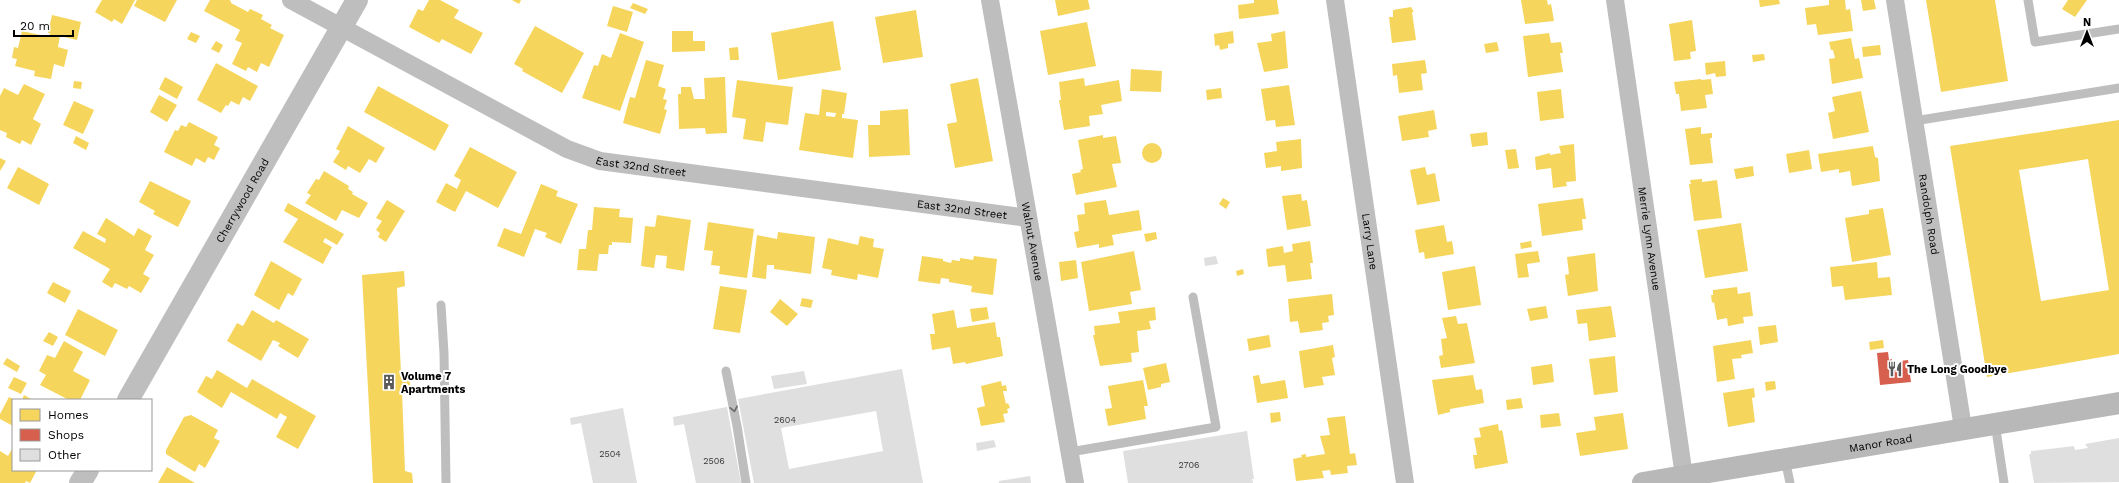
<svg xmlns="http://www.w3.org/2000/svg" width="2119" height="483" font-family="'Work Sans',sans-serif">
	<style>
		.homes { fill: #f6d55c; fill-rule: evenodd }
		.shops { fill: #d6604d }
		.building { fill: #dfdfdf; fill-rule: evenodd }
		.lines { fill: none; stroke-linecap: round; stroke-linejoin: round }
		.service { stroke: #bebebe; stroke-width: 9 }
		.minor { stroke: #bebebe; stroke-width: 18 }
		.tertiary { stroke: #bebebe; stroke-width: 22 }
		.secondary { stroke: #b8b8b8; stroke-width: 22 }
		.oneway { stroke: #686868 }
		.labels { text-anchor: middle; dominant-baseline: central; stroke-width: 4; stroke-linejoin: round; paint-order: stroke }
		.number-label { font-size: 9px; fill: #383838 }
		.street-label { font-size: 11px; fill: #000; stroke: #fff }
		.poi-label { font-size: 11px; font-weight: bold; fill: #000; stroke: #fff; text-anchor: start }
	</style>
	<rect width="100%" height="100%" fill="#fff"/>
	<path class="homes" d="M102 0H135L122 24 114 19 112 22 95 12Z
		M137 0H177L165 22 134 6Z
		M210 0H229L231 1V3L248 12 250 9 263 15 261 19 272 25 270 28 284 35 269 67 261 63 257 72 248 67 246 71 232 64 242 43 235 40 240 30 204 11Z
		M429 0H440L459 10 454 18 483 33 471 54 442 39 439 43 409 27 418 9 423 11Z
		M512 0H521L519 4Z
		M1055 0H1088L1090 9 1058 16Z
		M1254 0H1277L1279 14 1239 19 1238 5 1254 3Z
		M1521 0H1547L1548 5 1551 4 1554 21 1525 24Z
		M1759 0H1779L1780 4 1760 7Z
		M1829 0H1845L1846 10 1850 9 1853 31 1818 35 1816 24 1807 25 1805 8 1829 5Z
		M1861 0H1874L1876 9 1863 11Z
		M1926 0H1995L2008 81 1941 92Z
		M2068 0H2087L2075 17 2062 9Z
		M633 3 648 9 645 14 630 8Z
		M613 6 633 12 627 32 607 26Z
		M1411 7 1414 12H1412L1416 40 1392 43 1389 17H1393V10Z
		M916 10 923 57 883 63 875 17Z
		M52 15 81 22 77 40 60 36 58 47 68 50 64 67 54 64 51 79 34 76 35 71 15 66 17 59 12 58 14 47 18 48 22 31 49 37 50 33H48Z
		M1692 20 1696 51 1690 52 1691 59 1674 61 1669 24Z
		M833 21 841 70 778 80 771 33Z
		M1087 22 1096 66 1048 75 1040 31Z
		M535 26 584 53 562 93 522 71 523 69 514 64Z
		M672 31H693V41H705V51L672 52Z
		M1233 31 1234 43 1228 44V48L1220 50 1219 45 1215 46 1214 34Z
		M1285 31 1288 68 1264 72 1257 43 1272 41 1271 34Z
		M191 32 200 36 196 43 187 39Z
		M620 33 644 42 620 111 582 98 594 65 598 66 602 54 611 58Z
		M1549 33 1551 43 1561 42 1563 53H1560L1563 72 1528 77 1523 36Z
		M1851 38 1855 59 1859 58 1863 78 1832 84 1829 59 1835 58 1833 50H1831L1829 42Z
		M216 41 223 45 219 53 211 49Z
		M1497 42 1499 51 1486 53 1484 44Z
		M1880 45 1881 55 1863 57 1862 47Z
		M738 47 739 60H730L729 48Z
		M1764 54 1765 60 1753 62 1752 55Z
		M646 60 664 65 658 86 666 89 663 99 667 100 664 109 667 110 660 134 623 123 630 97 635 98Z
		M1425 60 1427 73 1421 74 1423 90 1399 93 1397 75 1393 76 1392 64Z
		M1725 61 1726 76 1716 77 1715 73 1706 75 1705 63Z
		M216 63 258 86 250 101 243 97 239 105 231 101 228 106 226 105 221 113 197 100Z
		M1131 69 1162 71 1161 92 1130 91Z
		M165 77 183 87 177 99 159 89Z
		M725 77 727 133 706 134 705 128 679 129 678 94H681V87H691L694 99H705L704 78Z
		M978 78 993 161 955 168 947 124 957 122 950 84Z
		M1084 78 1085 86 1119 80 1122 101 1101 105 1103 114 1089 116 1090 126 1064 130 1059 100H1061L1059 82Z
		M1701 79V80L1711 79 1713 94 1705 95 1707 108 1681 111 1679 94H1676L1674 82Z
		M737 80 793 87 788 125 766 122 763 142 743 139 746 119 732 117Z
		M74 81 82 82 81 89 73 88Z
		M24 84 45 94 33 119 41 124 31 145 22 140 20 144 6 137 7 133 0 130V96L4 88 18 95Z
		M1289 85 1295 125 1276 127 1275 120 1266 121 1261 89Z
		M378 86 449 125 435 151 364 112Z
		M1221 88 1222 98 1207 100 1206 90Z
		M822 89 847 93 844 114H842V118L858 120 853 158 799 150 805 113 819 115ZM826 112 836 113 835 117 826 116Z
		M1561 89 1564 118 1540 121 1537 92Z
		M1861 91 1869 132 1833 139 1828 113 1835 111 1832 97Z
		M159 95 177 105 167 122 150 112Z
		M74 101 94 110 83 134 63 125Z
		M908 109 910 155 869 157 868 125H880V111Z
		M1434 110 1437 129 1428 131 1429 137 1402 141 1398 116Z
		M2119 120V354L1987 377 1950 146ZM2088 159 2109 290 2041 301 2019 170Z
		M189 122 218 137 214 145 220 148 214 160 208 157 205 163 196 158 192 166 164 152 175 130 178 131 181 125 186 127Z
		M348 126 385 148 376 163 369 159 360 173 348 166 346 170 333 162 340 151 336 149Z
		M1701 127V134L1712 133V138H1710L1713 163 1690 165 1685 129Z
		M1487 132 1488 145 1472 147 1470 134Z
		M1103 135V138L1116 136 1121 163 1112 164 1117 187 1076 195 1072 174 1081 172 1080 170 1083 169 1078 140Z
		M76 136 89 143 86 150 73 143Z
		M1301 139 1302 168 1281 171V166L1266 168 1264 153 1277 151 1276 142Z
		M1142 153a10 10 0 1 1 20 0a10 10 0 1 1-20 0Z
		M1574 144 1576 181 1566 182 1567 186 1553 188 1551 168 1536 170 1535 157 1550 153V155L1561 153 1559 146Z
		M1873 146 1875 157 1878 158 1880 181 1852 186 1850 171 1839 173V169L1821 172 1818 154Z
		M470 147 517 172 498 208 466 191 455 212 436 202 446 183 457 189 461 180 454 176Z
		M1516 149 1519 168 1508 169 1505 150Z
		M1809 150 1812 169 1789 173 1786 154Z
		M0 158 6 161 0 171Z
		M1753 166 1754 176 1736 179 1734 169Z
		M18 167 49 184 39 205 7 188Z
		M1425 167 1427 175 1435 173 1440 201 1417 205 1410 170Z
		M324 171 349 186 348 189 353 192 352 194 368 203 359 218 342 210 336 221 305 203 311 195 307 193 316 179 319 180Z
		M1702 179V182L1717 180 1722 218 1694 221 1689 184H1691L1690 180Z
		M150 181 191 201 178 227 153 214 155 211 139 202Z
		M541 184 558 191 556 196 578 204 561 244 545 237 547 233 535 229 524 257 497 246 504 228 521 234Z
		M1301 194 1302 201 1307 200 1311 226 1287 230 1282 196Z
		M1223 198 1230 202 1226 209 1219 204Z
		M1583 198 1586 219H1582L1583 230 1542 236 1538 204Z
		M387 200 405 211 386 242 378 237 380 233 376 230 382 221 376 218Z
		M1106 200 1109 215 1139 210 1142 230 1112 235 1114 245 1099 248V244L1077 248 1074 232 1079 231 1077 215 1085 214 1084 203Z
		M288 203 344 234 337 245 325 238 323 242 332 247 323 264 283 242 298 219 284 211Z
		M594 207 620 209 619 217 633 218 631 243 612 242V245H609L608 254H599L597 271 577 270 579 249H586L588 230H592Z
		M1883 208 1891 255 1852 262 1845 218 1869 214V210Z
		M657 215 691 220 684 271 666 268 667 256 656 255 654 268 641 266 645 226 655 227Z
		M106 218 134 236 138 228 152 236 145 250 154 255 143 274 150 278 141 293 129 286 127 289 115 283 112 288 102 282 110 269 73 248 83 231 105 243 106 239 97 234Z
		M708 222 754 229 747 278 719 274 720 266 711 265 713 251 704 250Z
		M1741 223 1748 271 1705 278 1697 230Z
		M1444 225 1447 242 1452 241 1454 254 1425 259 1424 252 1419 253 1415 230Z
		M778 232 815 237 811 274 774 269V265H767L766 279 752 277 757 235 777 239Z
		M1156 232 1157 239 1146 242 1144 234Z
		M860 236 874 239 873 247 884 249 878 278 858 274 857 280 831 275 832 270 822 268 828 238 858 245Z
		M1310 241 1313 263H1310L1312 279 1287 282 1285 265 1268 267 1266 249 1283 246 1284 253 1293 251 1292 244Z
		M1531 241 1532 247 1521 249 1520 243Z
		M1134 251 1141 290 1130 292 1132 304 1089 311 1081 262Z
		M1538 251 1540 262 1527 264 1529 277 1518 278 1515 254Z
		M1595 253 1598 291 1568 296 1565 275 1569 274 1567 257Z
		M922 256 943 259V261L951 263 952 260 960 261V258L973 260 974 256 997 259 993 295 971 292 972 286 949 282V279L941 278 940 284 918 281Z
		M1076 260 1078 278 1061 281 1059 262Z
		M271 261 302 279 293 296 288 293 279 310 254 295Z
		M1877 262 1878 278 1890 277 1892 295 1845 300 1843 286 1832 287 1830 267Z
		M1475 266 1481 305 1448 310 1442 272Z
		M1243 269 1244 274 1237 276 1236 271Z
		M404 271 405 286 397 288 401 373 410 374V390L402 391 405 471 412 473 413 483H373L362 275Z
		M53 282 71 291 65 303 47 293Z
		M720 286 747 290 740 333 713 329Z
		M1737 287 1738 294 1750 292 1753 316 1743 317 1744 323 1728 326 1727 318 1717 320 1714 302 1712 303 1711 295H1713V290Z
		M1332 294 1334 315 1328 316 1329 322 1322 323 1323 330 1300 333 1298 321 1290 322 1288 299Z
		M802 298 813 300 811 308 800 306Z
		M780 299 798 314 787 326 770 312Z
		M1546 306 1548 318 1530 321 1527 309Z
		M1611 306 1616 337 1589 341 1587 323 1578 324 1576 310Z
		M987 307 989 319 972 322 970 309Z
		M1155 307 1156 320 1149 321 1151 329 1137 331 1139 352 1131 353 1132 362 1100 366 1093 335H1095L1094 326 1120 323 1118 312Z
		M78 309 118 330 105 356 65 335Z
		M252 310 274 323 276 320 309 339 298 358 278 346 280 343 273 340 261 361 227 341 237 323 243 326Z
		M954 310 957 328 995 322 997 337H1000L1003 356 966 364 965 362 953 364 950 347 932 350 930 334H935L932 314Z
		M1456 316 1458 324 1467 323 1475 363 1441 368 1439 356 1443 355 1441 339 1447 338 1442 318Z
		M1776 325 1778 342 1760 345 1758 327Z
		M49 332 58 337 53 346 43 341Z
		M1269 335 1271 347 1249 351 1247 339Z
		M1751 340 1753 353 1741 355 1742 358 1732 359 1735 379 1717 382 1713 346Z
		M1883 340 1884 348 1870 350 1869 342Z
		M64 341 83 352 73 371 90 380 80 400H69L40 385 46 375 39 371 47 355 55 358Z
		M1333 345 1335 357 1332 358 1335 375 1322 377 1324 385 1304 388 1299 351Z
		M1615 356 1618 392 1594 395 1589 359Z
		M7 358 20 366 17 372 3 364Z
		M1166 363 1170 382 1161 384V387L1148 390 1143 368Z
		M1552 364 1554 382 1533 385 1531 367Z
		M217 370 247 388 252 379 316 416 298 449 276 437 287 417 280 413 277 419 231 392 222 408 197 392 206 376 212 379Z
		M1259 375 1261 384 1285 380 1288 398 1257 403 1253 376Z
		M1473 375 1476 390 1482 389 1484 403 1450 409V412L1438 415 1432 380Z
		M14 377 27 383 21 394 8 388Z
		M1143 380 1148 406H1144L1146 419 1108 426 1105 409 1112 408 1108 386Z
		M1001 381 1002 386 1006 385 1007 391H1003L1006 404 1008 403 1010 408 1007 409 1008 413 1003 414 1005 422 981 426 977 408 985 406 981 386Z
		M1775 381 1776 389 1766 391 1765 382Z
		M1754 388 1755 397 1752 398 1755 422 1728 427 1723 393Z
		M24 395 31 399 30 400H22Z
		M9 397 15 400H13V426L0 419V414Z
		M1521 398 1523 408 1507 410 1506 400Z
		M1280 412 1281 421 1271 423 1270 413Z
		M1559 413 1561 426 1541 428 1540 415Z
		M1623 413 1628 449 1580 456 1576 433 1596 430 1594 417Z
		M191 415 218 430 214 438 220 441 205 468 199 464 195 472 166 454V450L184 417Z
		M1345 416 1350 454 1355 453 1357 465 1347 466 1348 473 1331 475 1330 470 1322 471 1324 478 1296 481 1293 459 1302 457 1301 455 1306 454V457L1325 454 1320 436 1330 435 1327 418Z
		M1498 424 1499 431 1502 430 1503 434 1508 463 1475 469 1473 455H1477L1474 438 1481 437 1479 428Z
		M13 447V470H37L30 483 26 481 25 483H0V451L8 456Z
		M167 467 195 483H158Z"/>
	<path class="shops" d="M1888 352 1889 360 1892 359V364L1890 366 1901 365 1900 361 1908 360 1911 382 1880 385 1877 353Z"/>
	<path class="building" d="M1216 256 1218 264 1205 266 1204 258Z
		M902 369 923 483H754L738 399ZM876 411 883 451 789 469 781 428Z
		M804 371 807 384 774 389 771 376Z
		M727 407 741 483H696L684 424 674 426 673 417Z
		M623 408 637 483H593L581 423 571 425 570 418Z
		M1247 431 1254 479H1252L1253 483H1128L1123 451Z
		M2119 438V482L2034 483 2029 454H2031V451L2074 446 2075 450 2088 448 2085 444Z
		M994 440 996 447 977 451 976 443Z
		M1030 476 1031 483H999V481Z"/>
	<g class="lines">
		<path class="service" d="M2028 0 2035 42 2119 29
			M1914 121 2119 88
			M441 305 444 353 446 483
			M726 371 737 426 746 483
			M1995 423 2004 483
			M1070 452 1216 427 1193 297
			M1785 459 1790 483"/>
		<g class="minor">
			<path id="s1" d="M291 0 567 149 600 161 1028 218"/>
			<path id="s2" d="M990 0 1075 483"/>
			<path id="s3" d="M1335 0 1405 483"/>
			<path id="s4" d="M1615 0 1684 476"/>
			<path id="s5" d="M1895 0 1963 428"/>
		</g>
		<g class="tertiary">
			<path id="s6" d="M128 400 357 0"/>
			<path d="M80 483 88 470"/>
		</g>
		<path class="secondary" id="s7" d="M1643 483 2119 403"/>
	</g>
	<defs><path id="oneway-chevron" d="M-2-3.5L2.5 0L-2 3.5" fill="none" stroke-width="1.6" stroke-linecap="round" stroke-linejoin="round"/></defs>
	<use class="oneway" href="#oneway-chevron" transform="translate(734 409) rotate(78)"/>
	<defs>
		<symbol id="restaurant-bare" viewBox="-9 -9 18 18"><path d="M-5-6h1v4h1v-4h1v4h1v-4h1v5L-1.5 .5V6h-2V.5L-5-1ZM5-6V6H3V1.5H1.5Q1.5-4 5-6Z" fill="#595959" stroke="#fff" stroke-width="2.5" paint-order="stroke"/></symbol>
		<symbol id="building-bare" viewBox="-9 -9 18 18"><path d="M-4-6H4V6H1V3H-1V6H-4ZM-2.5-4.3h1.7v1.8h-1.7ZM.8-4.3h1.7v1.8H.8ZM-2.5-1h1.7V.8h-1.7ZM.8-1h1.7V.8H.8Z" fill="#595959" stroke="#fff" stroke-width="2.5" paint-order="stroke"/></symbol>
	</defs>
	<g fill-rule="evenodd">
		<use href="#restaurant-bare" x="1884" y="358" width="22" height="22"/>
		<use href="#building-bare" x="378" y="371" width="22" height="22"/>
	</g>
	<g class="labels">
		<g class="number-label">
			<text x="785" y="420">2604</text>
			<text x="610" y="454">2504</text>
			<text x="714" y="461">2506</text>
			<text x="1189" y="465">2706</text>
		</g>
		<g class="street-label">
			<text stroke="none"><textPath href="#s1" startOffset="390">East 32nd Street</textPath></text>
			<text stroke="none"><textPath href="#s6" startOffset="230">Cherrywood Road</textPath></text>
			<text stroke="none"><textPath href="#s1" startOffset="714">East 32nd Street</textPath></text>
			<text stroke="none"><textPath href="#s5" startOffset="217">Randolph Road</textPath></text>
			<text stroke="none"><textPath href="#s4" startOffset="241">Merrie Lynn Avenue</textPath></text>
			<text stroke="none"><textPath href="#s2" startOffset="245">Walnut Avenue</textPath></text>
			<text stroke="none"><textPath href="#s3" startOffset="244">Larry Lane</textPath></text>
			<text stroke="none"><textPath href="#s7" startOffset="241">Manor Road</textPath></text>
		</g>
		<g class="poi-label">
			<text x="1907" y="369">The Long Goodbye</text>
			<text x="401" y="376">Volume 7<tspan x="401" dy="13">Apartments</tspan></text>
		</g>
	</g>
	<rect x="12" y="399" width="140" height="72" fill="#ffffff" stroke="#999999"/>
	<rect x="20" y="409" width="20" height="12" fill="#f6d55c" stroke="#999999"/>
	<text x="48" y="419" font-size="12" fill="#000000">Homes</text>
	<rect x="20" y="429" width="20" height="12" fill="#d6604d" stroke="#999999"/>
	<text x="48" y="439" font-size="12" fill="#000000">Shops</text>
	<rect x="20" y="449" width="20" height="12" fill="#dfdfdf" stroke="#999999"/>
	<text x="48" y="459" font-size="12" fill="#000000">Other</text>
	<g transform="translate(2087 32)" stroke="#ffffff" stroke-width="3" paint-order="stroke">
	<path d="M0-3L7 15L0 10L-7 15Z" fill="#000000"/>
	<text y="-6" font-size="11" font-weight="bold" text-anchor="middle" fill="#000000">N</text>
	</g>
	<path d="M14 30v6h59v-6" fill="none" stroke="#000000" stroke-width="2"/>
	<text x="20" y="30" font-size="12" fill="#000000" stroke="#ffffff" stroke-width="3" paint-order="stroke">20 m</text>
</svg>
